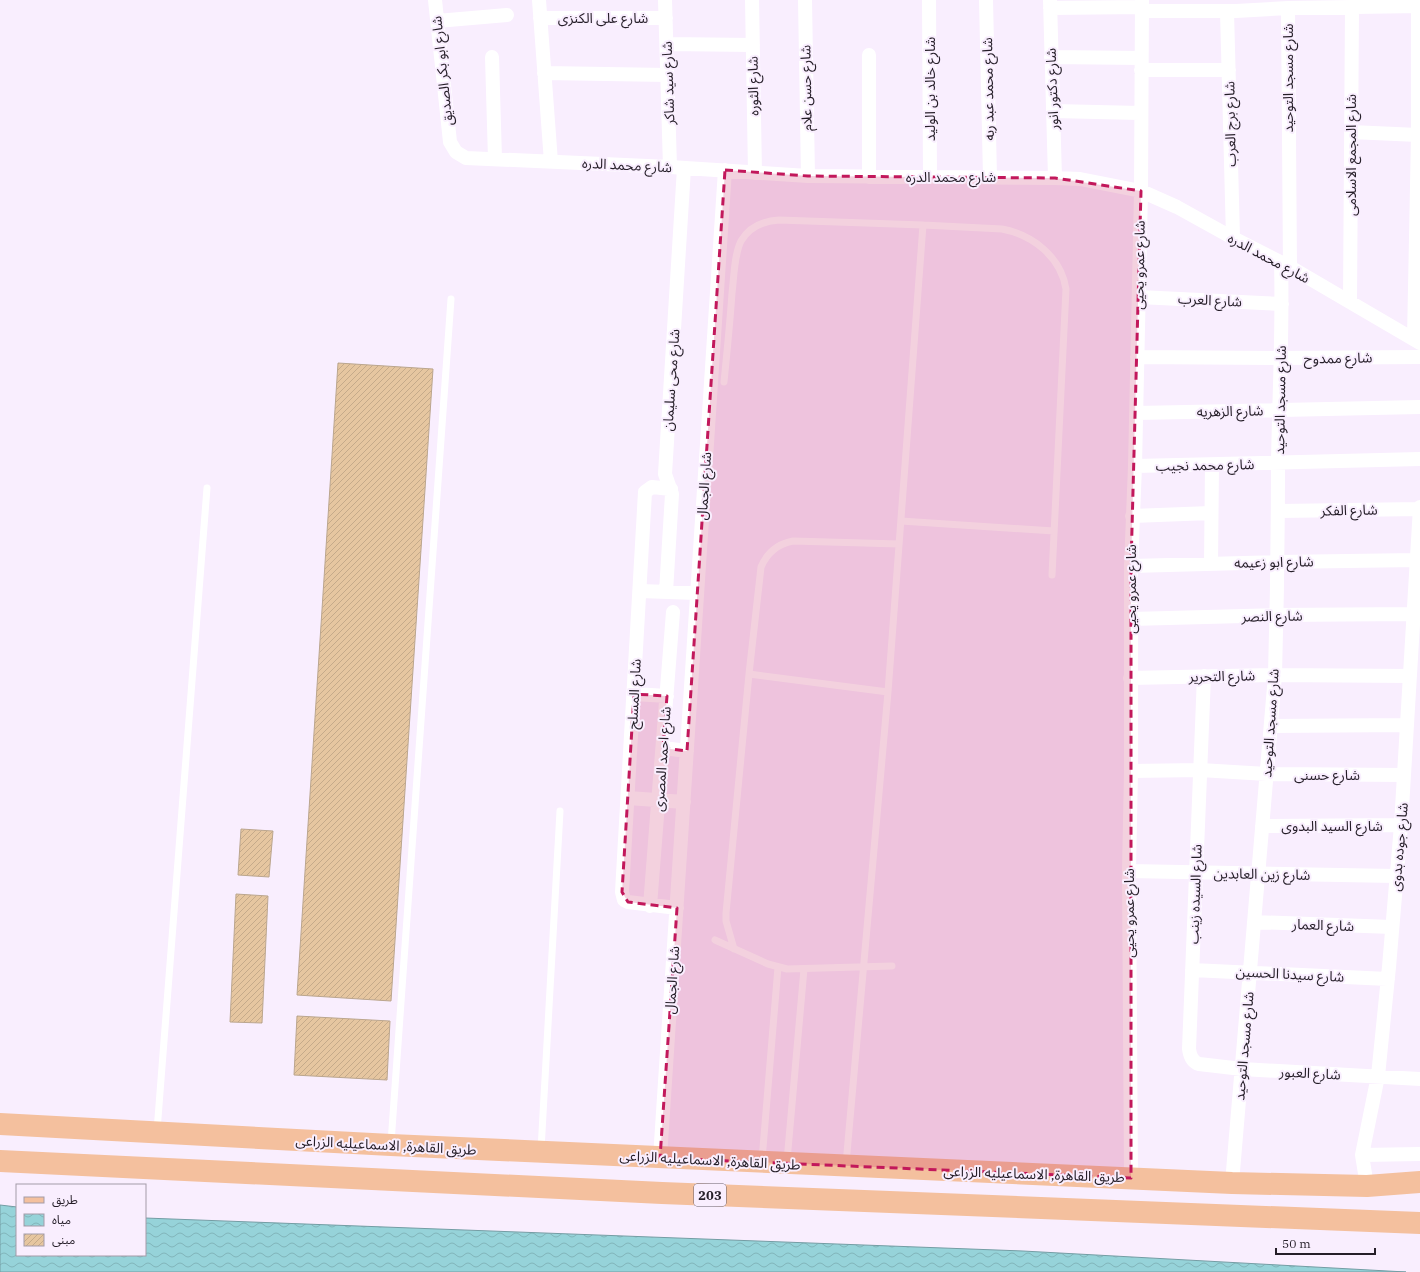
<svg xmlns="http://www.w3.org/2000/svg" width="1420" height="1272" font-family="'IBM Plex Serif','Noto Sans Arabic',serif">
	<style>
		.water { fill: url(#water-waves); stroke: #749da4 }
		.building { fill: url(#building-hatch); stroke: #bba68e }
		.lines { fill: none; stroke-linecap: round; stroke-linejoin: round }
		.service { stroke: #fff; stroke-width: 7 }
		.minor { stroke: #fff; stroke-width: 14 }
		.primary { stroke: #f4c09e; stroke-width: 22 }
		.marked { fill: #c2185b; fill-opacity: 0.2; stroke: #c2185b; stroke-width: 3; stroke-dasharray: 8 5; stroke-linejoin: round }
		.labels { text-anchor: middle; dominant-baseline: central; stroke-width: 4; stroke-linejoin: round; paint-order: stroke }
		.shield { fill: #f9eefe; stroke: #655c68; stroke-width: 1 }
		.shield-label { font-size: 13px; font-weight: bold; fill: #251e28 }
		.street-label { font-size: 14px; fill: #251e28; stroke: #f9eefe }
	</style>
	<defs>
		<pattern id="water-waves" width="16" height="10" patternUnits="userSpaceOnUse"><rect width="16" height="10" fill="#96d3d9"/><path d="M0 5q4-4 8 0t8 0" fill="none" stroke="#81b5ba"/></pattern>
		<pattern id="building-hatch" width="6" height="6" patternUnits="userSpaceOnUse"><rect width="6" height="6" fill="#e6c6a0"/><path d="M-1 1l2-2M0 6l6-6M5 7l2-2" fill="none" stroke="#c5aa8a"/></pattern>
	</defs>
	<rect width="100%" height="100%" fill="#f9eefe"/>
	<path class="water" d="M0 1205 17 1207V1255H145V1218L1023 1251 1406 1272H0Z"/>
	<path class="building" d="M338 363 433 369 391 1001 297 995Z
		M241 829 273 831 269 877 238 875Z
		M236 894 268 896 262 1023 230 1022Z
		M297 1016 390 1021 387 1080 294 1075Z"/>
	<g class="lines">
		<path class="service" d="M724 382C727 352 730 323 732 293 734 278 734 255 741 241 749 227 763 221 779 220L923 225 1002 229C1033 235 1061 257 1066 289L1052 575
			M901 521 1054 531
			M749 674 888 692
			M715 940 768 964 787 969 892 966
			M734 949 726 921V913L749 674 761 567C767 553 777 544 793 541L899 544
			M157 1131 207 488
			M391 1143 451 299
			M541 1150 560 811
			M762 1160 778 967
			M787 1161 804 969
			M846 1164 888 692 923 225"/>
		<path class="minor" d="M435 0 450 142 456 152 466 158 670 167 808 176 1055 178 1080 179 1141 191 1177 207 1233 238 1290 267 1420 343
			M539 0 551 162
			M665 0 670 167
			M752 0 755 173
			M805 0 808 176
			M929 0 930 177
			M986 0 990 177
			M1050 0 1055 178
			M1050 8 1142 7
			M1288 8 1290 267
			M1142 11H1236L1288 8 1420 6
			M1227 11 1233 238
			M540 18H666
			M437 21 507 15
			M667 44 753 45
			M492 57 495 159
			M1051 57 1141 58
			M1141 70H1229
			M544 73 668 75
			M1053 111 1141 113
			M1351 132 1418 135
			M869 177V55
			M1139 297 1282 304
			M1350 302 1352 7
			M1414 339 1418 135V0
			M1137 357 1280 358 1420 357
			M1136 413 1420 407
			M1135 466 1420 459
			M671 489 652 487 645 492 622 892 624 900 628 902 677 908
			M1279 511 1420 509
			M1132 516 1211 513
			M1211 564 1212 465
			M1131 566 1278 562 1417 560
			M640 591 697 593
			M666 592 672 494 665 474 684 168
			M1131 619 1277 615 1414 614
			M1204 676 1189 1049C1190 1056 1192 1062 1199 1064L1242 1069 1420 1079
			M1130 678 1275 675 1410 676
			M634 694 667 696
			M1271 726 1407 725
			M663 748 687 751
			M1131 771 1200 770 1267 774 1404 775
			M628 798 684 802
			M1262 826 1401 825
			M1129 871 1396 876
			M650 906 673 612
			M1254 922 1392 927
			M1192 970 1388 979
			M1362 1155 1420 1154
			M660 1158 725 170
			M1131 1178 1129 871 1131 771V566L1135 466 1141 191 1142 0
			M1232 1183 1275 675C1277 604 1278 533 1278 463 1279 396 1283 329 1281 263
			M1367 1186 1362 1155 1378 1076 1389 967 1401 825 1420 507"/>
		<path class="primary" d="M0 1124 391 1145 1232 1183 1367 1186 1420 1182
			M0 1161 662 1193 1420 1223"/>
	</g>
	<path class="marked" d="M725 170 808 176 1055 178 1141 191 1131 566V1178L660 1158 677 908 628 902 622 892 634 694 667 696 663 748 687 751Z"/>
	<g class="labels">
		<rect class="shield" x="694" y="1184" width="32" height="22" rx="3"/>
		<g class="shield-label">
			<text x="710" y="1195">203</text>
		</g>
		<g class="street-label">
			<text x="603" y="18">شارع على الكنزى</text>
			<text transform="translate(442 71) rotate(-96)">شارع ابو بكر الصديق</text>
			<text transform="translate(1288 78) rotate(-90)">شارع مسجد التوحيد</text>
			<text transform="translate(668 83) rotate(-92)">شارع سيد شاكر</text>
			<text transform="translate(753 86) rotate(-91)">شارع الثوره</text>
			<text transform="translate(806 88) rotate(-91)">شارع حسن علام</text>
			<text transform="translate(930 89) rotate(-90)">شارع خالد بن الوليد</text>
			<text transform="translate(988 89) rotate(-91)">شارع محمد عبد ربه</text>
			<text transform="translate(1052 89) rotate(-92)">شارع دكتور انور</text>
			<text transform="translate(1230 124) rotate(-91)">شارع برج العرب</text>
			<text transform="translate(1351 155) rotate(-90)">شارع المجمع الاسلامى</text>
			<text transform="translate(627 165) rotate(3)">شارع محمد الدره</text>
			<text x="951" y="177">شارع محمد الدره</text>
			<text transform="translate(1269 258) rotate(28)">شارع محمد الدره</text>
			<text transform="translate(1139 265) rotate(-89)">شارع عمرو يحيى</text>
			<text transform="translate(1210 300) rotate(3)">شارع العرب</text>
			<text transform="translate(1338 358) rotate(-1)">شارع ممدوح</text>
			<text transform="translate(671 380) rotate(-86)">شارع محى سليمان</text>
			<text transform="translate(1280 400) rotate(-89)">شارع مسجد التوحيد</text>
			<text transform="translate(1230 411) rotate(-1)">شارع الزهريه</text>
			<text transform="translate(1205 465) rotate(-1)">شارع محمد نجيب</text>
			<text transform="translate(704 486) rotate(-86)">شارع الجمال</text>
			<text transform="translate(1349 510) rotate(-1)">شارع الفكر</text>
			<text transform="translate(1274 562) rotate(-1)">شارع ابو زعيمه</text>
			<text transform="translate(1131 589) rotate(-90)">شارع عمرو يحيى</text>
			<text transform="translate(1272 616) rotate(-1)">شارع النصر</text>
			<text transform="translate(1222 676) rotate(-1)">شارع التحرير</text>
			<text transform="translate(634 694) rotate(-87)">شارع المسلح</text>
			<text transform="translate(1270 723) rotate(-86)">شارع مسجد التوحيد</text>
			<text transform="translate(662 759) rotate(-86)">شارع احمد المصرى</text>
			<text x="1327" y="775">شارع حسنى</text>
			<text x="1332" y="826">شارع السيد البدوى</text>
			<text transform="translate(1399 847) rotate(-85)">شارع جوده بدوى</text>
			<text transform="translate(1262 874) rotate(1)">شارع زين العابدين</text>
			<text transform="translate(1195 894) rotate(-88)">شارع السيده زينب</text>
			<text transform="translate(1129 913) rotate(-90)">شارع عمرو يحيى</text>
			<text transform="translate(1323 925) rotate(2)">شارع العمار</text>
			<text transform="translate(1290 974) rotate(3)">شارع سيدنا الحسين</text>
			<text transform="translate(672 980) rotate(-86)">شارع الجمال</text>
			<text transform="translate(1244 1046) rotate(-85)">شارع مسجد التوحيد</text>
			<text transform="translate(1310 1073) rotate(3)">شارع العبور</text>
			<text transform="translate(386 1145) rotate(3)">طريق القاهرة, الاسماعيليه الزراعى</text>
			<text transform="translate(710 1160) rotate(3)">طريق القاهرة, الاسماعيليه الزراعى</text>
			<text transform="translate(1034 1174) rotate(2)">طريق القاهرة, الاسماعيليه الزراعى</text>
		</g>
	</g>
	<rect x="16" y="1184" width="130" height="72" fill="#f9eefe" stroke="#a49ba8"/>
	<rect x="24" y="1197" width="20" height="6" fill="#f4c09e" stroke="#a49ba8"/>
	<text x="52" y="1204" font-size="12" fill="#251e28">طريق</text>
	<rect x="24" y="1214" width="20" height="12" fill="url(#water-waves)" stroke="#a49ba8"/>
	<text x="52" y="1224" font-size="12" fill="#251e28">مياه</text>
	<rect x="24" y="1234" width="20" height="12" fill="url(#building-hatch)" stroke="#a49ba8"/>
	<text x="52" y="1244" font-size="12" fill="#251e28">مبنى</text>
	<path d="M1276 1248v6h99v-6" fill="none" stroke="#251e28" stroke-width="2"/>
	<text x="1282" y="1248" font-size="12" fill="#251e28" stroke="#f9eefe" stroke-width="3" paint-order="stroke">50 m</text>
</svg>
